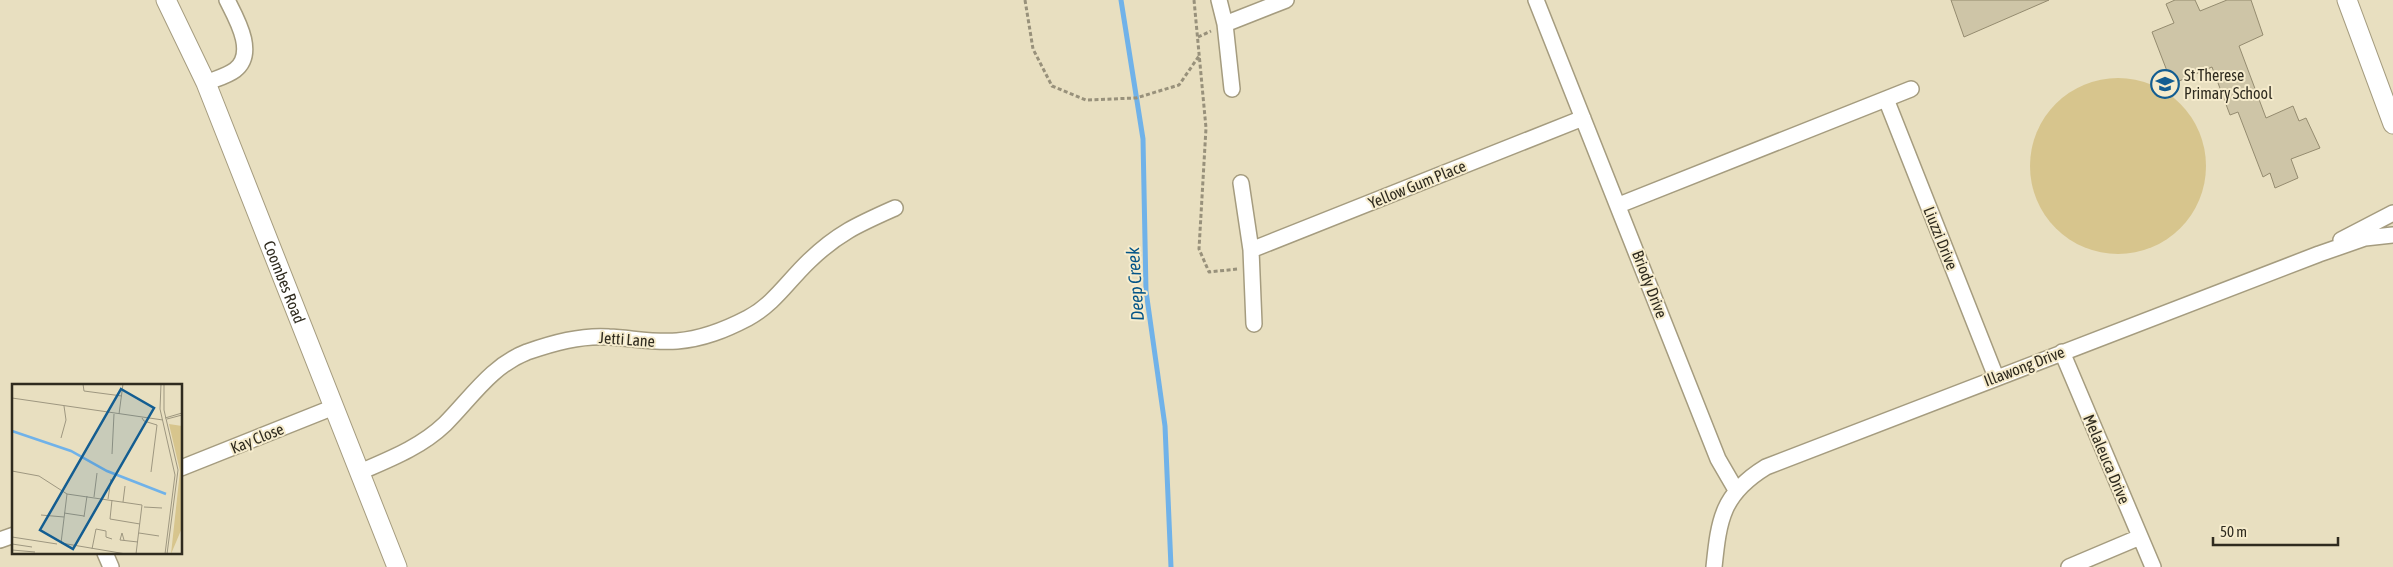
<svg xmlns="http://www.w3.org/2000/svg" width="2393" height="567" font-family="'Asap Condensed',sans-serif">
	<style>
		.pitch { fill: #d7c58d }
		.lines { fill: none; stroke-linecap: round; stroke-linejoin: round }
		.stream { stroke: #70b2e9; stroke-width: 5 }
		.building { fill: #cec5a7; stroke: #948b6f }
		.minor-casing { stroke: #a59c7f; stroke-width: 18 }
		.tertiary-casing { stroke: #a59c7f; stroke-width: 21 }
		.path { stroke: #98917b; stroke-width: 3; stroke-dasharray: 4 2.5; stroke-linecap: butt }
		.minor { stroke: #fff; stroke-width: 15 }
		.tertiary { stroke: #fff; stroke-width: 19 }
		.labels { text-anchor: middle; dominant-baseline: central; stroke-width: 4; stroke-linejoin: round; paint-order: stroke }
		.poi-label { font-size: 16px; fill: #2f2b1f; stroke: #f6eccd; text-anchor: start }
		.street-label { font-size: 16px; fill: #2f2b1f; stroke: #f6eccd }
		.water-label { font-size: 18px; font-style: italic; fill: #035487; stroke: #f6eccd }
		.inset-river { fill: none; stroke: #70b2e9; stroke-width: 2.5 }
		.inset-road { fill: none; stroke: #9e9780; stroke-width: 1 }
		.view { fill: #135d91; fill-opacity: 0.15; stroke: #135d91; stroke-width: 2.5 }
		.inset-edge { fill: none; stroke: #2f2b1f; stroke-width: 2.5 }
	</style>
	<rect width="100%" height="100%" fill="#e8dfc0"/>
	<path class="pitch" d="M2030 166a88 88 0 1 1 176 0a88 88 0 1 1-176 0Z"/>
	<g class="lines">
		<path class="stream" d="M1121 0 1143 139 1146 291 1165 426 1171 567"/>
	</g>
	<path class="building" d="M1951 0H2049L1964 37Z
		M2175 0H2195L2200 11 2227 0H2251L2263 35 2239 46 2266 118 2293 106 2299 121 2306 118 2320 148 2291 159 2298 178 2275 188 2270 173 2263 177 2238 112 2230 115 2212 67 2172 84 2152 32 2174 23 2166 4Z"/>
	<g class="lines">
		<defs>
			<path id="minor" d="M1219 0 1225 24 1232 89
				M1536 0 1718 459 1736 490
				M1225 24 1286 0
				M206 83C215 79 227 76 235 70 257 53 236 18 227 0
				M1886 99 1996 377
				M1241 183 1251 250 1254 324
				M1619 205 1911 89
				M2341 240 2393 213
				M1251 250 1583 118
				M2062 352 2153 567
				M181 468 334 407
				M360 472C390 459 421 447 445 424 471 398 491 366 527 352 553 343 581 335 609 337 631 338 654 343 677 341 703 339 725 330 748 318 774 304 788 281 809 261 838 233 859 224 895 208
				M0 540 14 535
				M105 553 111 567
				M1714 567C1719 519 1722 494 1766 467L2319 254 2365 238 2393 235
				M2069 567 2140 537"/>
			<g id="tertiary">
				<path id="s1" d="M166 0 206 83 397 567"/>
				<path d="M2347 0 2393 124"/>
			</g>
		</defs>
		<use href="#minor" class="minor-casing"/>
		<use href="#tertiary" class="tertiary-casing"/>
		<path class="path" d="M1025 0 1033 49 1052 86 1086 100 1136 98 1179 85 1199 56
			M1194 0 1206 128 1199 249 1209 272 1238 269
			M1198 37 1211 31"/>
		<use href="#minor" class="minor"/>
		<use href="#tertiary" class="tertiary"/>
	</g>
	<defs>
		<symbol id="school-ring" viewBox="-11 -11 22 22"><circle r="9.5" fill="#f6eccd" stroke="#135d91" stroke-width="1.5"/><path d="M0-5L7-2L0 1L-7-2ZM-4 1L0 2.5L4 1V4Q0 6-4 4Z" fill="#135d91"/></symbol>
	</defs>
	<g fill-rule="evenodd">
		<use href="#school-ring" x="2149" y="68" width="32" height="32"/>
	</g>
	<g class="labels">
		<g class="poi-label">
			<text x="2184" y="75">St Therese<tspan x="2184" dy="18">Primary School</tspan></text>
		</g>
		<g class="street-label">
			<text transform="translate(1417 184) rotate(-22)">Yellow Gum Place</text>
			<text transform="translate(1941 238) rotate(68)">Liuzzi Drive</text>
			<text stroke="none"><textPath href="#s1" startOffset="306">Coombes Road</textPath></text>
			<text transform="translate(1650 284) rotate(69)">Briody Drive</text>
			<text transform="translate(627 339) rotate(4)">Jetti Lane</text>
			<text transform="translate(2024 366) rotate(-21)">Illawong Drive</text>
			<text transform="translate(257 438) rotate(-22)">Kay Close</text>
			<text transform="translate(2107 459) rotate(67)">Melaleuca Drive</text>
		</g>
		<g class="water-label">
			<text transform="translate(1135 284) rotate(-94)">Deep Creek</text>
		</g>
	</g>
	<g transform="translate(12 384)">
		<rect width="170" height="170" fill="#e8dfc0"/>
		<path d="M157 40 170 42V144L159 170 168 87Z" fill="#d7c58d"/>
		<path class="inset-river" d="M0 47 59 67 95 87 154 110"/>
		<path class="inset-road" d="M71 0 72 7 110 12M149 0 148 25 163 91 153 170M152 0V26L166 86 155 170M0 14 151 36M107 30 111 0M130 34 132 37 145 41 139 88M153 34 170 29M155 35 170 31M49 54 54 36 52 22M100 70 102 30M0 87 27 92 55 110 130 121 124 170M82 113 85 89M96 115 99 95M100 116 98 135 128 140M111 118 113 102M132 123 150 124M52 129 72 132M29 131 52 133M72 133 75 112M127 149 147 152M0 153 45 160M112 156 110 149 108 156 126 158M49 159 114 170M49 159 55 110M0 160 20 163M80 165 84 145 94 147V153L100 155M0 166 23 168"/>
		<path class="view" d="M109 5 142 24 61 165 28 146Z"/>
		<rect width="170" height="170" class="inset-edge"/>
	</g>
	<path d="M2213 537v8h125v-8" fill="none" stroke="#2f2b1f" stroke-width="2.5"/>
	<text x="2220" y="537" font-size="15" fill="#2f2b1f" stroke="#f6eccd" stroke-width="4" paint-order="stroke">50 m</text>
</svg>
